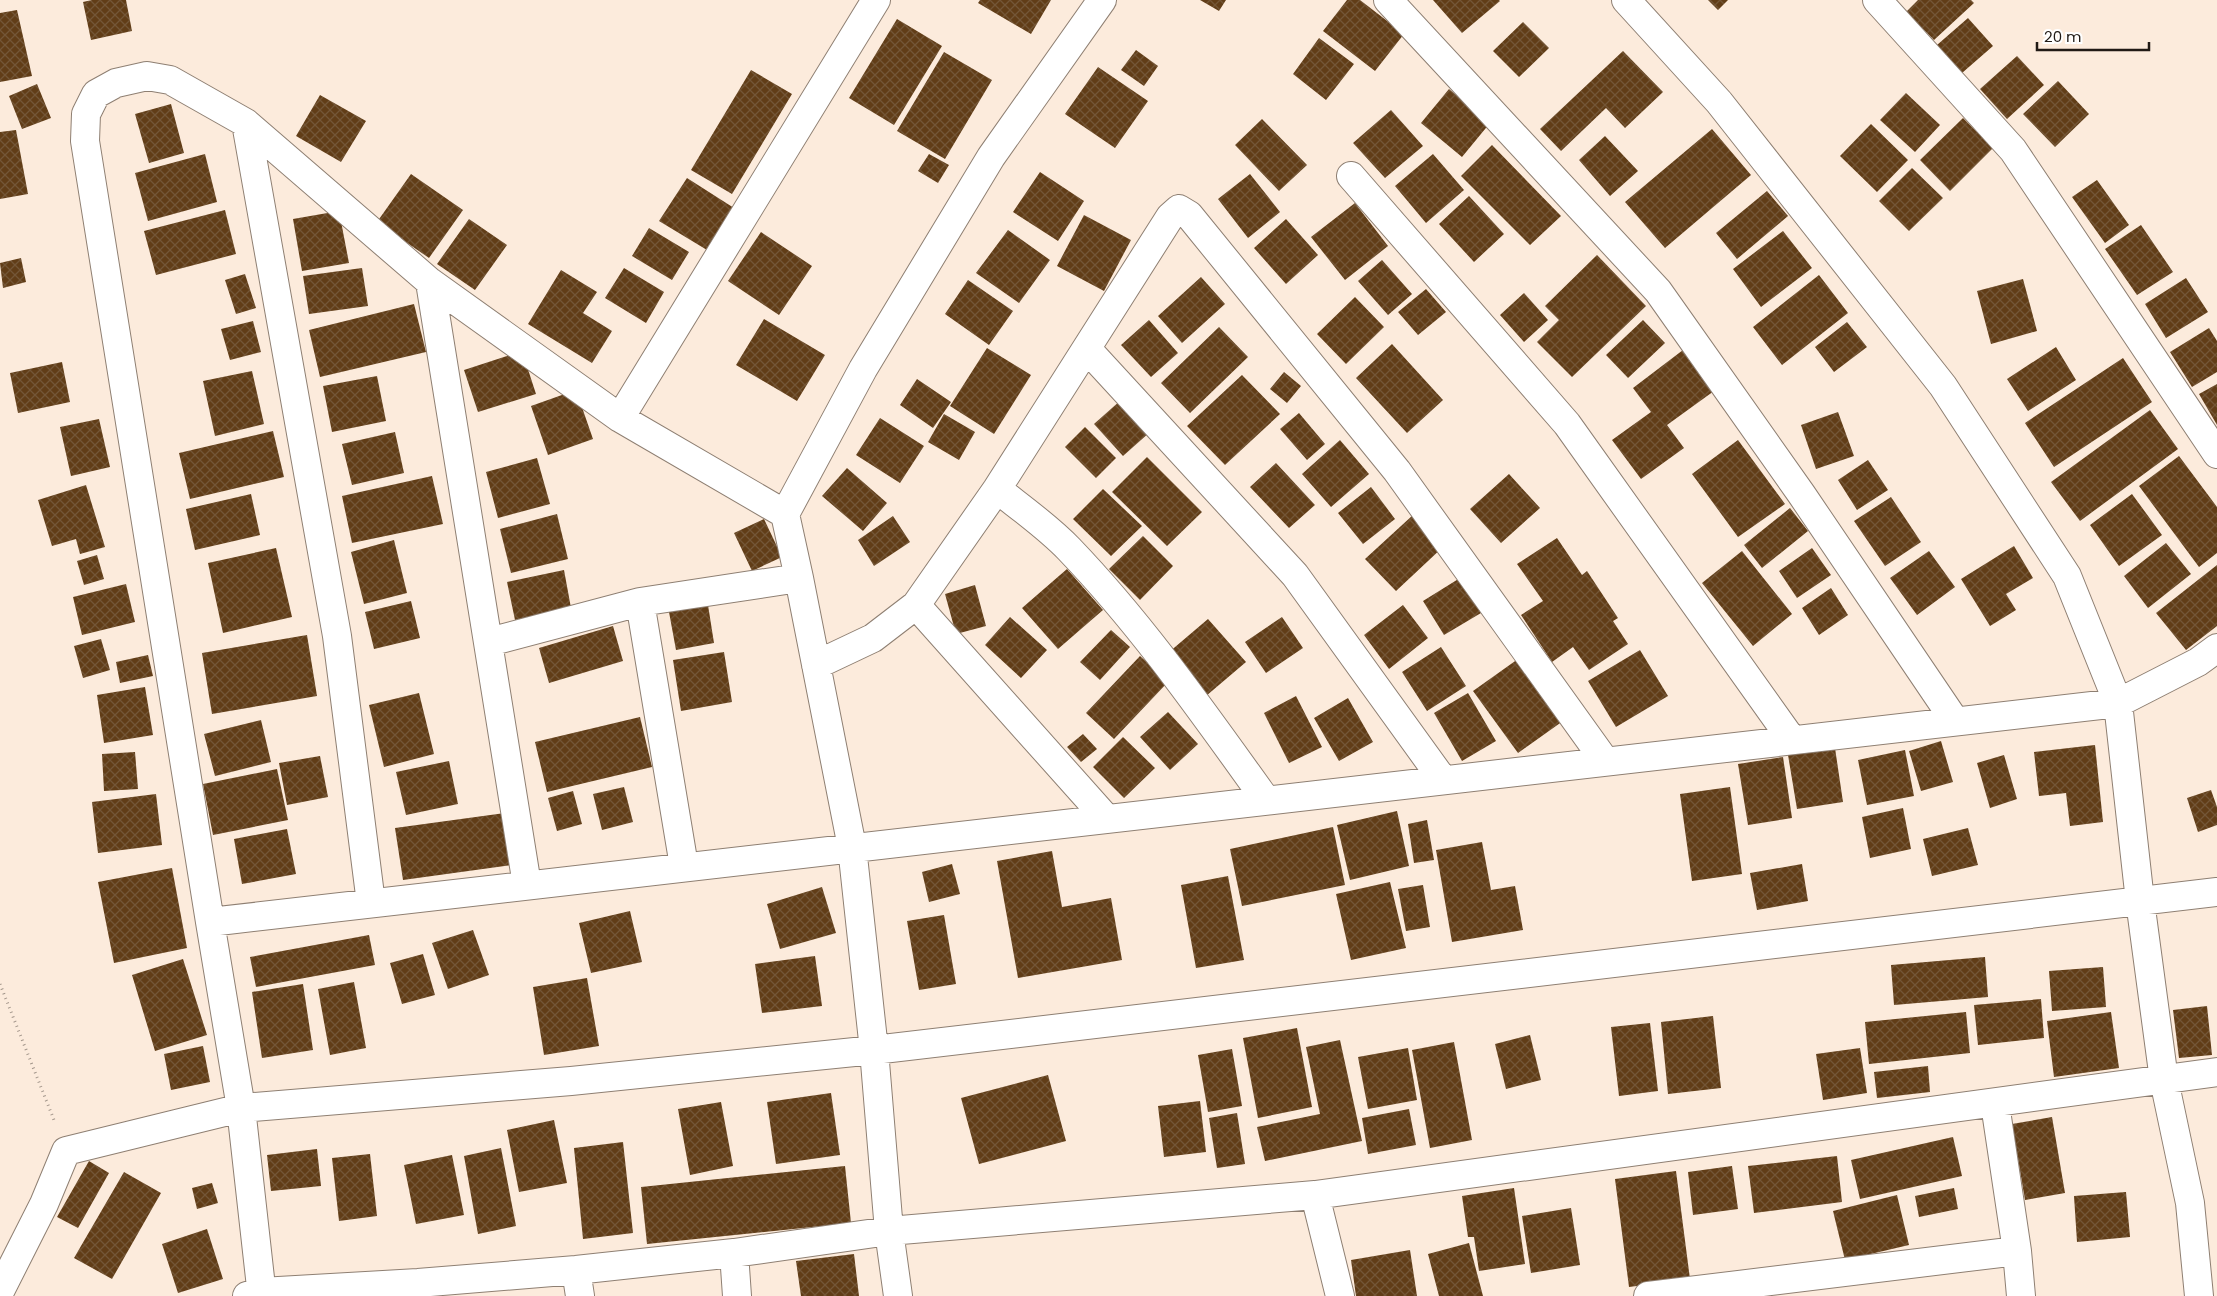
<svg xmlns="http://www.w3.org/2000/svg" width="2217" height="1296" font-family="Poppins,sans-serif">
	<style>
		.building { fill: url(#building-cross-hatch) }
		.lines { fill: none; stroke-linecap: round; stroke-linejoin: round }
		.street-casing { stroke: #8e7f72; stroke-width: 30 }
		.path { stroke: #a4978c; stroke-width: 3; stroke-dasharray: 1 4; stroke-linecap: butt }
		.street { stroke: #fff; stroke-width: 28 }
	</style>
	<defs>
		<pattern id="building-cross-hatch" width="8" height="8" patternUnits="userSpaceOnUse" patternTransform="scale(1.25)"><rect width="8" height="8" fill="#613d17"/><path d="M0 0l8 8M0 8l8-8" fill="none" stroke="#735637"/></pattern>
	</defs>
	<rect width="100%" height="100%" fill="#fcebdc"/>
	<path class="building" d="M92 0H126L132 31 91 40 83 2Z
		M980 0H1051L1031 34 978 3Z
		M1200 0H1226L1219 11Z
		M1347 0H1360L1404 34 1375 71 1323 31Z
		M1433 0H1499L1500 1 1462 33Z
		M1708 0H1728L1718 10Z
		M1918 0H1971L1974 3 1934 40 1906 12Z
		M17 10 32 76 0 82V13Z
		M1968 18 1993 46 1962 73 1937 45Z
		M897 19 942 46 894 125 849 98Z
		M1523 22 1549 48 1519 77 1493 51Z
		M1319 38 1354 64 1326 100 1293 74Z
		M1136 50 1158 66 1144 86 1121 70Z
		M1623 51 1663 92 1625 128 1606 108 1561 151 1540 129Z
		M944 52 992 80 945 159 897 131Z
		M2017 56 2044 85 2007 119 1980 89Z
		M1098 67 1148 101 1115 148 1065 114Z
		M751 70 792 94 732 194 691 170Z
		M2058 81 2089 114 2055 147 2023 114Z
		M37 84 51 118 22 129 9 96Z
		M1449 89 1490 123 1462 157 1421 123Z
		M1906 93 1940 125 1915 152 1880 120Z
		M320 95 366 121 341 162 296 136Z
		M171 104 184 153 149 163 135 114Z
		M1391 110 1423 146 1385 178 1353 143Z
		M1963 118 1993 148 1950 191 1920 160Z
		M1262 119 1307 165 1279 191 1235 145Z
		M1871 124 1908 160 1877 192 1840 156Z
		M1712 129 1751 175 1665 248 1625 202Z
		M16 130 28 194 0 199V132Z
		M1605 136 1638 171 1610 196 1579 160Z
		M1492 145 1561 216 1530 245 1461 176Z
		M205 154 217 202 148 221 135 173Z
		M929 154 949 165 938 183 918 171Z
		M1433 154 1464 190 1426 223 1395 186Z
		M1912 168 1943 198 1909 231 1879 201Z
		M1040 172 1084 201 1058 241 1013 212Z
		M411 174 463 210 429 258 377 222Z
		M1250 174 1280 212 1248 238 1218 199Z
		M687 178 734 208 707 250 659 221Z
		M2097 180 2129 225 2105 243 2072 197Z
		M1767 191 1788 216 1737 259 1716 233Z
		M1469 196 1504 234 1474 262 1439 224Z
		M1355 203 1388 246 1345 280 1311 237Z
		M225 210 236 254 156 275 144 231Z
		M339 211 349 263 302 271 293 219Z
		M1084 215 1131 240 1104 291 1057 266Z
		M469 219 507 245 475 290 437 264Z
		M1286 219 1318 255 1286 284 1254 248Z
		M2141 225 2173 272 2137 295 2105 249Z
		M649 228 689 252 672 280 632 256Z
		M1008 230 1050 260 1019 303 976 273Z
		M1783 231 1812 268 1761 307 1733 269Z
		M761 232 812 266 779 315 728 281Z
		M1597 255 1646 306 1572 377 1537 342 1559 320 1545 306Z
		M21 258 26 282 3 288 0 263Z
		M1382 260 1412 294 1388 315 1358 281Z
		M362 268 368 306 309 314 303 276Z
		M624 268 664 292 646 323 605 298Z
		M561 270 597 292 583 313 612 331 592 363 528 324Z
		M245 274 256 308 236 314 225 280Z
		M1819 275 1848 313 1782 365 1753 327Z
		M1201 277 1225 304 1182 343 1158 316Z
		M2186 278 2208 312 2166 338 2145 304Z
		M2023 279 2037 331 1991 344 1977 291Z
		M968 280 1013 311 989 345 945 314Z
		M1426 289 1446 312 1418 335 1398 312Z
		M1524 293 1548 320 1524 342 1500 315Z
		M1355 297 1384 327 1346 364 1317 334Z
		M414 304 426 352 320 377 309 330Z
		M764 319 825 355 797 401 736 365Z
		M1149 320 1178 353 1151 377 1121 345Z
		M1643 320 1665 343 1628 378 1606 355Z
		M253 321 261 352 230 360 221 329Z
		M1847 322 1867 347 1834 372 1815 347Z
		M1219 327 1248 357 1190 413 1161 383Z
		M2209 328 2217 341V372L2192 387 2170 352Z
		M1392 344 1443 400 1407 433 1356 378Z
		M2056 347 2076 380 2028 411 2007 379Z
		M987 348 1031 375 994 434 950 406Z
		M1683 350 1714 391 1667 425 1684 448 1641 479 1612 440 1651 412 1633 388Z
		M522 351 536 394 478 412 464 370Z
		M2123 358 2152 402 2054 467 2025 423Z
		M62 362 70 402 18 413 10 373Z
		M252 371 264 424 215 436 203 381Z
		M1284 372 1301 386 1287 403 1270 389Z
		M1242 375 1280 414 1225 465 1187 426Z
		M377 376 386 421 332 432 323 386Z
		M917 379 951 402 933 428 900 405Z
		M2217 384V425L2199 394Z
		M576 390 593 439 548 455 531 406Z
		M1121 400 1150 432 1123 456 1094 424Z
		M2150 410 2178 449 2080 521 2051 482Z
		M1838 412 1854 456 1816 469 1801 425Z
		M1299 413 1325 444 1307 460 1280 429Z
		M944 414 975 432 959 460 928 442Z
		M880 418 924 446 900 483 856 455Z
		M99 419 110 467 71 476 60 427Z
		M1085 427 1116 458 1096 478 1065 447Z
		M273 431 284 477 190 499 179 453Z
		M395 432 404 473 352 485 342 444Z
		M1340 440 1369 474 1331 507 1302 474Z
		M1738 440 1785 504 1738 537 1692 474Z
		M2179 456 2217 507V553L2199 567 2139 486Z
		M1147 457 1202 512 1167 546 1112 492Z
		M537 458 550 504 498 518 486 472Z
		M1868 460 1888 490 1857 510 1838 480Z
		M1276 463 1315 505 1289 528 1250 487Z
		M847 468 887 503 863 531 822 496Z
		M1509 474 1540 508 1501 543 1470 509Z
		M432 476 443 524 352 543 342 496Z
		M86 485 105 547 80 554 76 539 52 546 38 500Z
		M1371 487 1395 519 1363 544 1338 513Z
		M1103 489 1142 526 1111 556 1073 519Z
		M251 494 260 535 195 550 186 509Z
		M2132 494 2162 535 2119 566 2090 525Z
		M1891 497 1921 542 1885 566 1854 521Z
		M1790 508 1808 531 1762 568 1744 545Z
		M557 514 568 559 511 573 500 529Z
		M1413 515 1443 547 1396 591 1365 559Z
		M893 516 910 542 874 566 858 540Z
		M764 519 782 557 752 571 734 533Z
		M1143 536 1173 566 1140 600 1109 569Z
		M1557 538 1582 575 1587 571 1618 618 1613 621 1628 644 1589 670 1573 647 1552 662 1521 615 1543 601 1517 564Z
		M394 540 407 593 364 604 351 552Z
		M2166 543 2191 574 2148 608 2124 576Z
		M2014 546 2033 578 2006 594 2016 610 1990 626 1961 579Z
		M276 548 292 617 223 633 208 563Z
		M1812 548 1831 575 1797 598 1779 571Z
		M1742 551 1792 614 1753 646 1702 583Z
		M1929 551 1955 587 1917 615 1890 578Z
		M97 555 104 579 84 585 77 561Z
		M2217 565V626L2186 650 2156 613Z
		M1067 569 1103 610 1058 649 1022 608Z
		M564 570 571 608 515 620 507 582Z
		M1460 578 1481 613 1444 635 1423 601Z
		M126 584 135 622 82 635 73 597Z
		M975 585 986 626 956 634 945 594Z
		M1831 588 1848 615 1819 635 1802 608Z
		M411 601 420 638 374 649 365 612Z
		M708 605 714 643 676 650 669 612Z
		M1403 605 1428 638 1389 669 1364 635Z
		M1010 617 1047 650 1021 678 985 645Z
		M1282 617 1303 648 1266 673 1245 642Z
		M1208 619 1246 662 1206 696 1168 653Z
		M613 626 623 661 549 683 539 648Z
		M1111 630 1130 647 1100 680 1080 662Z
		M307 635 317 696 212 714 202 653Z
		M101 639 110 670 83 678 74 646Z
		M1441 647 1466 686 1427 711 1402 672Z
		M1640 650 1668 696 1616 727 1588 681Z
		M724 652 732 702 681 711 673 660Z
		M148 655 153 676 120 683 116 662Z
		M1140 656 1168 682 1114 739 1086 713Z
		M1518 659 1563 721 1518 753 1473 691Z
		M145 687 153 735 104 743 97 695Z
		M419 693 434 754 384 767 369 705Z
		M1468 693 1496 741 1462 761 1434 713Z
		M1296 696 1322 747 1289 763 1264 713Z
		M1348 698 1373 742 1339 761 1314 718Z
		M1168 712 1198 744 1170 770 1140 737Z
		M640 717 652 767 547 792 535 742Z
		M261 720 271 762 215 776 204 734Z
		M1083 734 1097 749 1081 762 1067 747Z
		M1123 737 1155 768 1124 798 1093 767Z
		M1941 741 1953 782 1921 791 1909 751Z
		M2095 745 2103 822 2070 826 2066 793 2039 796 2034 752Z
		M1835 748 1843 802 1797 809 1788 755Z
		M1905 750 1914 796 1867 805 1858 760Z
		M135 752 138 789 104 791 102 754Z
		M2004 755 2017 799 1990 808 1977 763Z
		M320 756 328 797 287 805 279 763Z
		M1783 757 1792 818 1748 825 1738 764Z
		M449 761 458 804 406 815 396 772Z
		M277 769 288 820 213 835 203 784Z
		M624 787 633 822 602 830 593 794Z
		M1730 787 1742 874 1692 881 1680 794Z
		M2211 790 2217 807V825L2198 832 2187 798Z
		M573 791 582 824 557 831 548 798Z
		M156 794 162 845 98 853 92 802Z
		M1903 808 1911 849 1870 858 1862 817Z
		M1397 811 1409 866 1350 880 1337 825Z
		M505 813 512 865 403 880 395 828Z
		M1427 820 1434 860 1414 863 1408 824Z
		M1333 827 1345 885 1242 906 1230 849Z
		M1968 828 1978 865 1932 876 1923 839Z
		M287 829 296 874 242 884 234 839Z
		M1482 842 1491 890 1515 886 1523 930 1452 942 1436 850Z
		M1052 851 1062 907 1111 898 1122 960 1018 978 997 861Z
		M952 864 960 894 929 902 922 872Z
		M1802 864 1808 901 1757 910 1750 873Z
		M172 868 187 948 114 963 98 882Z
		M1228 876 1244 960 1196 968 1181 885Z
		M1390 882 1406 948 1351 960 1336 894Z
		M1423 885 1430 927 1406 931 1398 889Z
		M822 887 836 933 780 949 767 904Z
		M630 911 642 962 591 973 579 923Z
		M944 915 956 984 919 990 907 921Z
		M473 930 489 975 448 989 432 943Z
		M369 935 375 965 256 987 250 957Z
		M423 954 435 995 402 1004 390 963Z
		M815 956 822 1006 762 1013 755 964Z
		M1985 957 1988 997 1894 1005 1891 965Z
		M183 959 207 1035 155 1051 132 975Z
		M2103 967 2106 1007 2052 1011 2049 971Z
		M587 978 599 1046 544 1055 533 987Z
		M354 982 366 1048 330 1055 318 989Z
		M303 984 313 1050 262 1058 252 992Z
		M2041 999 2044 1038 1978 1045 1974 1005Z
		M2207 1006 2212 1055 2179 1058 2173 1010Z
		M1966 1012 1970 1053 1869 1064 1865 1022Z
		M2111 1012 2119 1068 2054 1077 2047 1021Z
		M1713 1016 1721 1088 1668 1094 1661 1022Z
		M1650 1023 1658 1091 1619 1096 1611 1027Z
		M1297 1028 1312 1107 1258 1118 1243 1038Z
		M1530 1035 1541 1080 1506 1089 1495 1044Z
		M1340 1040 1362 1141 1265 1161 1257 1127 1320 1114 1306 1047Z
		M1454 1042 1472 1140 1430 1148 1412 1050Z
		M203 1046 210 1082 171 1090 164 1054Z
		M1408 1048 1417 1100 1368 1109 1358 1057Z
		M1860 1048 1867 1093 1823 1100 1816 1054Z
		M1232 1049 1242 1106 1208 1112 1198 1055Z
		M1928 1066 1930 1092 1877 1098 1874 1072Z
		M1048 1075 1066 1141 979 1164 961 1098Z
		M831 1093 840 1155 776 1164 767 1102Z
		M1200 1101 1206 1152 1164 1157 1158 1106Z
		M721 1102 733 1166 690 1175 678 1109Z
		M1409 1109 1416 1145 1368 1154 1362 1118Z
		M1237 1113 1245 1164 1217 1168 1209 1118Z
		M2052 1117 2065 1193 2025 1200 2012 1124Z
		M554 1120 567 1183 519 1192 507 1130Z
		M1953 1137 1962 1176 1860 1199 1851 1160Z
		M623 1142 633 1233 583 1239 574 1148Z
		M501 1148 516 1226 478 1234 464 1156Z
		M317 1149 321 1186 271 1191 267 1155Z
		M370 1154 377 1216 339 1221 332 1158Z
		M452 1155 464 1215 416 1224 404 1165Z
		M1837 1156 1842 1202 1754 1213 1748 1166Z
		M89 1161 109 1173 78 1228 57 1217Z
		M845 1166 851 1223 647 1244 641 1187Z
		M1732 1166 1738 1209 1693 1215 1688 1172Z
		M1676 1171 1690 1279 1629 1287 1615 1179Z
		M124 1172 161 1193 112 1279 74 1258Z
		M212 1183 218 1203 197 1209 192 1188Z
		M1514 1188 1525 1264 1479 1271 1474 1237H1468L1462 1196Z
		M1954 1188 1958 1209 1919 1217 1915 1196Z
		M2126 1192 2130 1237 2077 1242 2074 1196Z
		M1897 1195 1909 1245 1845 1260 1833 1211Z
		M1571 1208 1580 1265 1531 1273 1522 1216Z
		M207 1229 223 1279 178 1293 162 1244Z
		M1469 1243 1483 1296H1439L1428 1254Z
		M1410 1250 1417 1296H1356L1351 1260Z
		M854 1254 859 1296H801L796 1261Z"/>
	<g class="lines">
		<defs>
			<path id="street" d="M1388 0 1658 291 1802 495 1955 721
				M1626 0 1719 102 1943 386 2067 576 2118 703 2140 901 2164 1080 2190 1203 2199 1296
				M1877 0 2013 150 2217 454
				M246 123 337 636 371 903
				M1351 176 1567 424 1792 740
				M430 282 527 885
				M1087 349 1295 575 1443 780
				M620 418 876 0
				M997 489C1021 508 1048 527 1069 549 1143 626 1204 714 1266 800
				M640 602 684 866
				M916 605 1106 818
				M489 642 640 602 799 578
				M816 665 873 638 916 605 997 489 1170 217 1179 209 1189 215 1397 471 1605 761
				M210 922 2118 703 2198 662 2217 648
				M1995 1104 2017 1251 2021 1296
				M1315 1195 1340 1296
				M734 1253 737 1296
				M576 1270 580 1296
				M0 1291 44 1204 66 1151 241 1108 571 1081 874 1050 2217 892
				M247 1296 261 1292 418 1283 576 1270 734 1253 889 1231 1315 1195 2217 1072
				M262 1296 241 1108 210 922 85 141 86 114 96 94 116 83 147 76 170 80 246 123 430 282 620 418 785 514
				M898 1296 889 1231 874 1050 852 847 799 578 785 514 863 369 991 157 1102 0
				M1648 1296 2017 1251"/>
		</defs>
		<use href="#street" class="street-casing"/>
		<path class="path" d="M0 984 54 1120"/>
		<use href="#street" class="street"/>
	</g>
	<path d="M2037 42v8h112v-8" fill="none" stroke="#201a15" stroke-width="2.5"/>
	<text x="2044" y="42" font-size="15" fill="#201a15" stroke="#ffffff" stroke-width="4" paint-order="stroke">20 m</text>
</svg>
